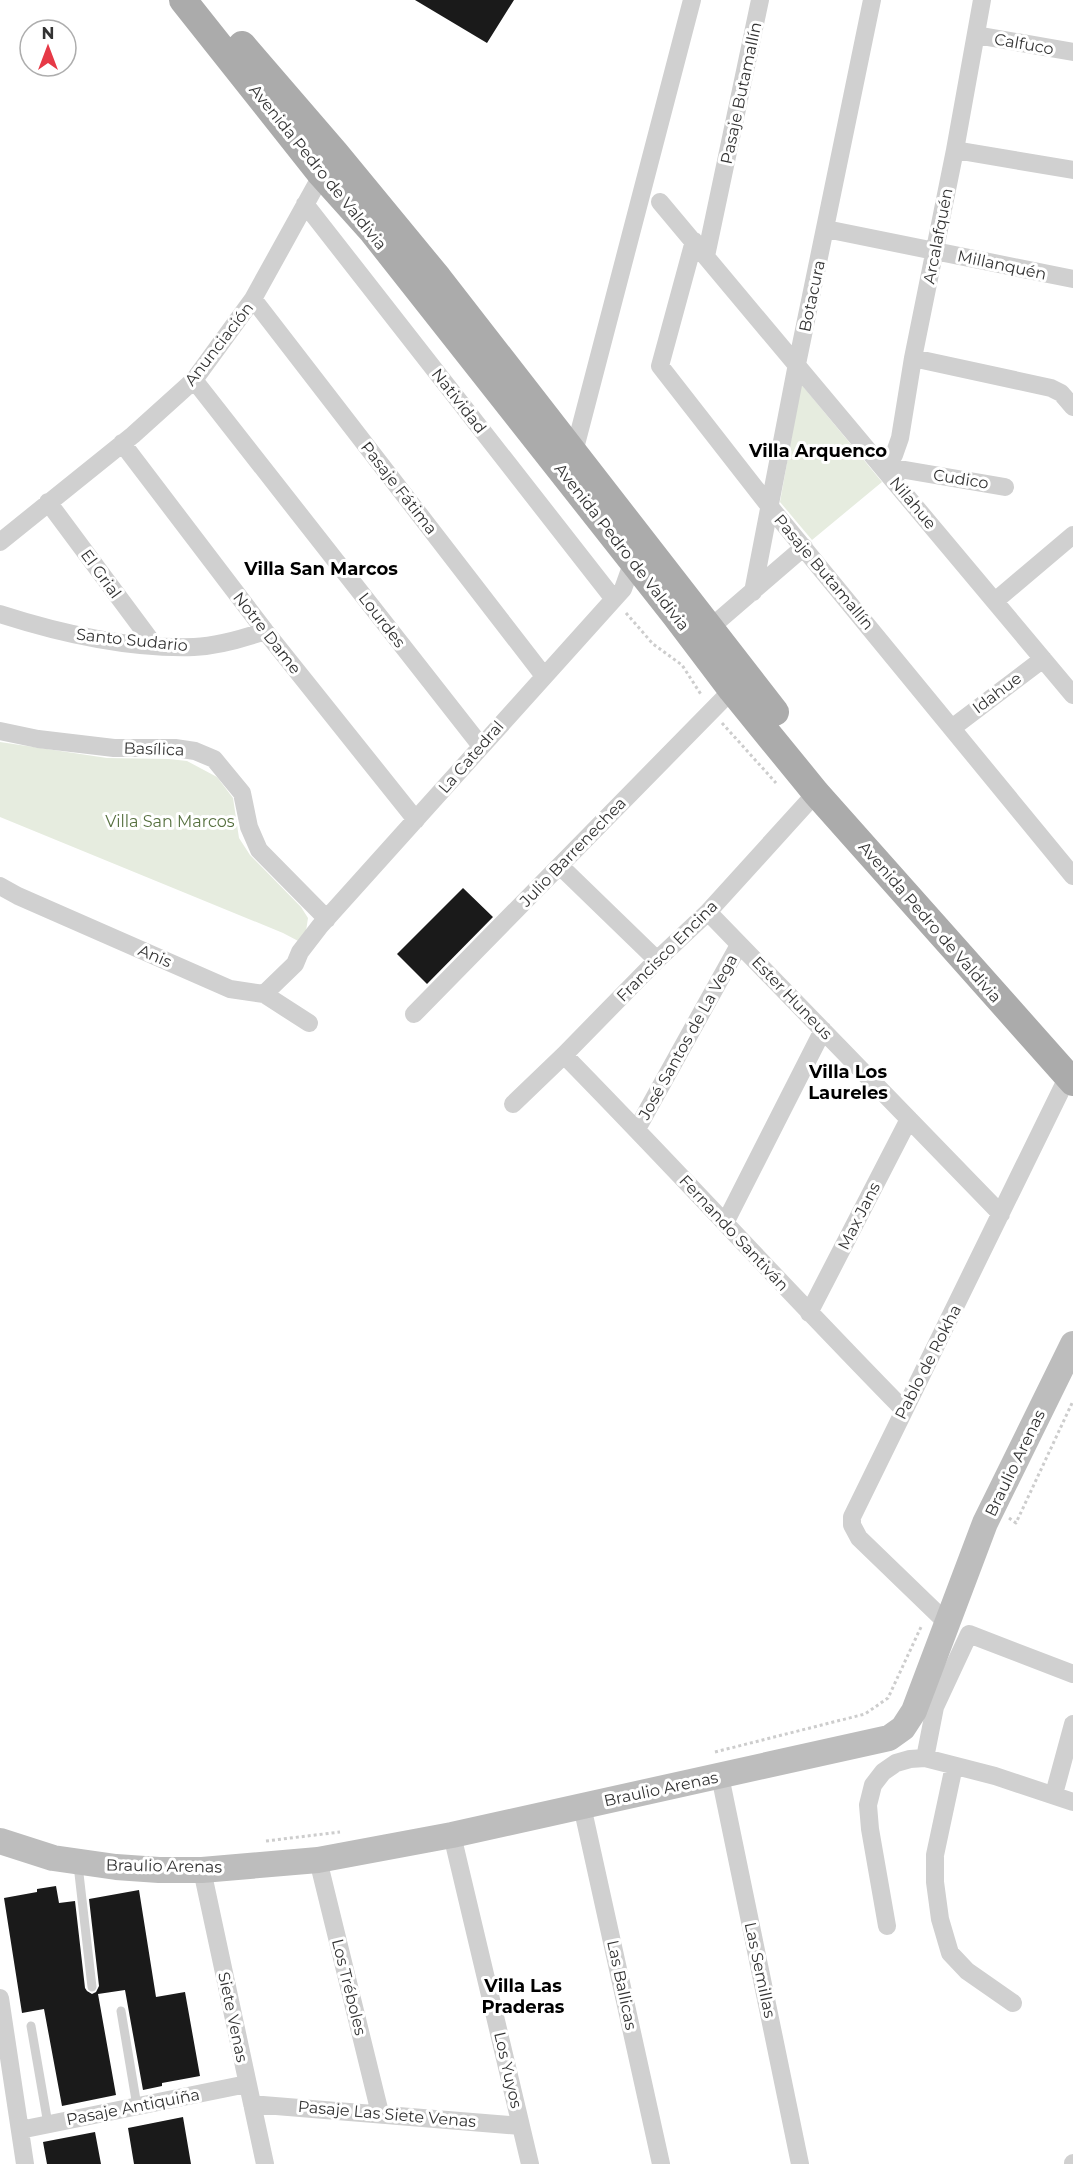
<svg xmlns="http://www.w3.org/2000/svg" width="1073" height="2164" font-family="Montserrat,sans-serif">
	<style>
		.green { fill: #e6ecdf }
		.building { fill: #1a1a1a }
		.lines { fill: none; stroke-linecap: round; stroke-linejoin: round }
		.path { stroke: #cdcdcd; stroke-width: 3; stroke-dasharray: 3 3; stroke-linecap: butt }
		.lane { stroke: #d0d0d0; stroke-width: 9 }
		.street { stroke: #d0d0d0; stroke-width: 18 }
		.secondary { stroke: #bdbdbd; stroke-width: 26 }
		.primary { stroke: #ababab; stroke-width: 28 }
		.labels { text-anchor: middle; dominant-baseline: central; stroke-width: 6; stroke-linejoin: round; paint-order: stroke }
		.street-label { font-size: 16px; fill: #333; stroke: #fff }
		.park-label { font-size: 16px; fill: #56703f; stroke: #fff }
		.neighbourhood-label { font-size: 18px; font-weight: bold; fill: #000; stroke: #fff }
	</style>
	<rect width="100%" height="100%" fill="#fff"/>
	<path class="green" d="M801 384 882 482 812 540 780 502Z
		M0 742 107 758 169 759 187 761 217 777 233 798 239 838 250 855 301 907 308 918 304 944 283 933 0 817Z"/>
	<path class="building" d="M415 0H514L487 43Z
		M463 888 493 917 427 984 397 954Z
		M56 1886 59 1903 75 1901 85 1988 87 1991 92 1994 96 1992 99 1986 89 1899 139 1890 156 1997 185 1992 200 2076 162 2083V2086L143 2090 125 1990 98 1994 116 2095 62 2106 44 2009 22 2013 4 1898 37 1892V1889Z
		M183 2117 191 2164H134L128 2128Z
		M95 2132 101 2164H47L43 2142Z"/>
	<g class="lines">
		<path class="path" d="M626 613 653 644 682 665 702 696
			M722 723 776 783
			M1009 1518 1016 1523 1073 1401
			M715 1752 865 1714 888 1698 921 1627
			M266 1841 340 1832"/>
		<path class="lane" d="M78 1865 92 1987
			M121 2011 137 2106
			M31 2026 48 2124"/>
		<path class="street" d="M976 35 1073 52
			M955 150 1073 170
			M660 202 1073 695
			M305 204 613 598
			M826 229 1073 279
			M694 241 660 366 770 507 1073 876
			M706 256 760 0
			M253 299 544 676
			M913 358 1051 388 1061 393 1073 407
			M194 380 481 746
			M122 443 265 631 416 820
			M574 452 692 0
			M882 466 894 455 900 438 913 358 955 150 982 0
			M882 466 1005 487
			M48 502 155 646
			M0 542 133 435 194 380 253 299 326 167
			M753 592 797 364 872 0
			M995 601 1073 535
			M0 614C62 634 128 649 194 647 218 646 242 639 265 631
			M703 634 804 547
			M952 728 1043 659
			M0 731 38 739 114 748H175L195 751 214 759 242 793 249 827 259 850 327 919
			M560 866 657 960
			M0 886 18 896 230 989 264 994 309 1023
			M708 912 1001 1214
			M264 994 295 964 300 952 320 926 623 589 633 561
			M414 1014 732 690
			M564 1055C679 1172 789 1293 904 1410
			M513 1104 564 1055 657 960 708 912 816 793
			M637 1129 739 945
			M725 1223 823 1030
			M809 1313 909 1119
			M947 1623 859 1538 852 1525V1517L1068 1076
			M925 1758 935 1707 969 1634 1073 1674
			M954 1766 935 1855V1882L940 1919 950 1953 967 1971 1013 2003
			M720 1776 800 2164
			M1054 1794 1073 1724
			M582 1806 661 2164
			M452 1835 530 2164
			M318 1860 380 2113
			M202 1870 265 2164
			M887 1926 870 1829 868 1805 873 1785 883 1772 896 1763 910 1759 925 1758 995 1776 1073 1802
			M0 1998 25 2164
			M252 2104 521 2126
			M20 2130 247 2084
			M1073 2164V2163"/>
		<path class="secondary" d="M0 1841 53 1858 116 1867 159 1870H202L318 1860 452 1835 889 1738 903 1728 914 1711 985 1523 1073 1344"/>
		<path class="primary" d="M183 0 321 174 373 232 676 616 732 690 816 793 1073 1082
			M242 45 335 153 438 278 775 712"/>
	</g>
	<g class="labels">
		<g class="street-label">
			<text transform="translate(1024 44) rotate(10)">Calfuco</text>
			<text transform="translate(741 93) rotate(-78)">Pasaje Butamallín</text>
			<text transform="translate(318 167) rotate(51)">Avenida Pedro de Valdivia</text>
			<text transform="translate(938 236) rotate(-79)">Arcalafquén</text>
			<text transform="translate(1002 265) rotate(12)">Millanquén</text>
			<text transform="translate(812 296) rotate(-78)">Botacura</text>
			<text transform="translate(219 344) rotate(-52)">Anunciación</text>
			<text transform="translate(459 401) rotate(52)">Natividad</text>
			<text transform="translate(961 479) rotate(9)">Cudico</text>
			<text transform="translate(399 488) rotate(52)">Pasaje Fátima</text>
			<text transform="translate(913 503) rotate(50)">Nilahue</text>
			<text transform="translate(622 547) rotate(52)">Avenida Pedro de Valdivia</text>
			<text transform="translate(824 572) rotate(50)">Pasaje Butamallín</text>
			<text transform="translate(101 574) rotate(54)">El Grial</text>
			<text transform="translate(382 620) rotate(52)">Lourdes</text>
			<text transform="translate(267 633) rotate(52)">Notre Dame</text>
			<text transform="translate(132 640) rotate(6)">Santo Sudario</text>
			<text transform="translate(997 693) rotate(-37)">Idahue</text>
			<text transform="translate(154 749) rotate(2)">Basílica</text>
			<text transform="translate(471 757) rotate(-49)">La Catedral</text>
			<text transform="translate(573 852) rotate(-46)">Julio Barrenechea</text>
			<text transform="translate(930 922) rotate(49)">Avenida Pedro de Valdivia</text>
			<text transform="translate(667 951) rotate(-45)">Francisco Encina</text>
			<text transform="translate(155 956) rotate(23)">Anis</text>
			<text transform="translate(792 998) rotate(46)">Ester Huneus</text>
			<text transform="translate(688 1037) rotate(-61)">José Santos de La Vega</text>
			<text transform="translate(859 1216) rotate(-63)">Max Jans</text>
			<text transform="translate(734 1233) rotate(47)">Fernando Santiván</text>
			<text transform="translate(928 1362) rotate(-63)">Pablo de Rokha</text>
			<text transform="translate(1015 1463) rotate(-64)">Braulio Arenas</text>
			<text transform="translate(661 1789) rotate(-12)">Braulio Arenas</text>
			<text transform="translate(164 1866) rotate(1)">Braulio Arenas</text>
			<text transform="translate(760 1970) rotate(78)">Las Semillas</text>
			<text transform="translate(622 1985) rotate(78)">Las Ballicas</text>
			<text transform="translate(349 1987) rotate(76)">Los Tréboles</text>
			<text transform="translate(233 2017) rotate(78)">Siete Venas</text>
			<text transform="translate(508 2070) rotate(77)">Los Yuyos</text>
			<text transform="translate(133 2107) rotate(-11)">Pasaje Antiquiña</text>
			<text transform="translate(387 2114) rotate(5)">Pasaje Las Siete Venas</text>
		</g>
		<g class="park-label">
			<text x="170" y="821">Villa San Marcos</text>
		</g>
		<g class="neighbourhood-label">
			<text x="818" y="451">Villa Arquenco</text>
			<text x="321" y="569">Villa San Marcos</text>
			<text x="848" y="1072">Villa Los<tspan x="848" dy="21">Laureles</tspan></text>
			<text x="523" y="1986">Villa Las<tspan x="523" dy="21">Praderas</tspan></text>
		</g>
	</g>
	<g transform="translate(48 48)"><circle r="28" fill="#ffffff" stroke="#adadad" stroke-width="1.5"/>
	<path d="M0-4.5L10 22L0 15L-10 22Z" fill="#e63946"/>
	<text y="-9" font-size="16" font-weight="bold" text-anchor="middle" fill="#333333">N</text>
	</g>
</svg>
